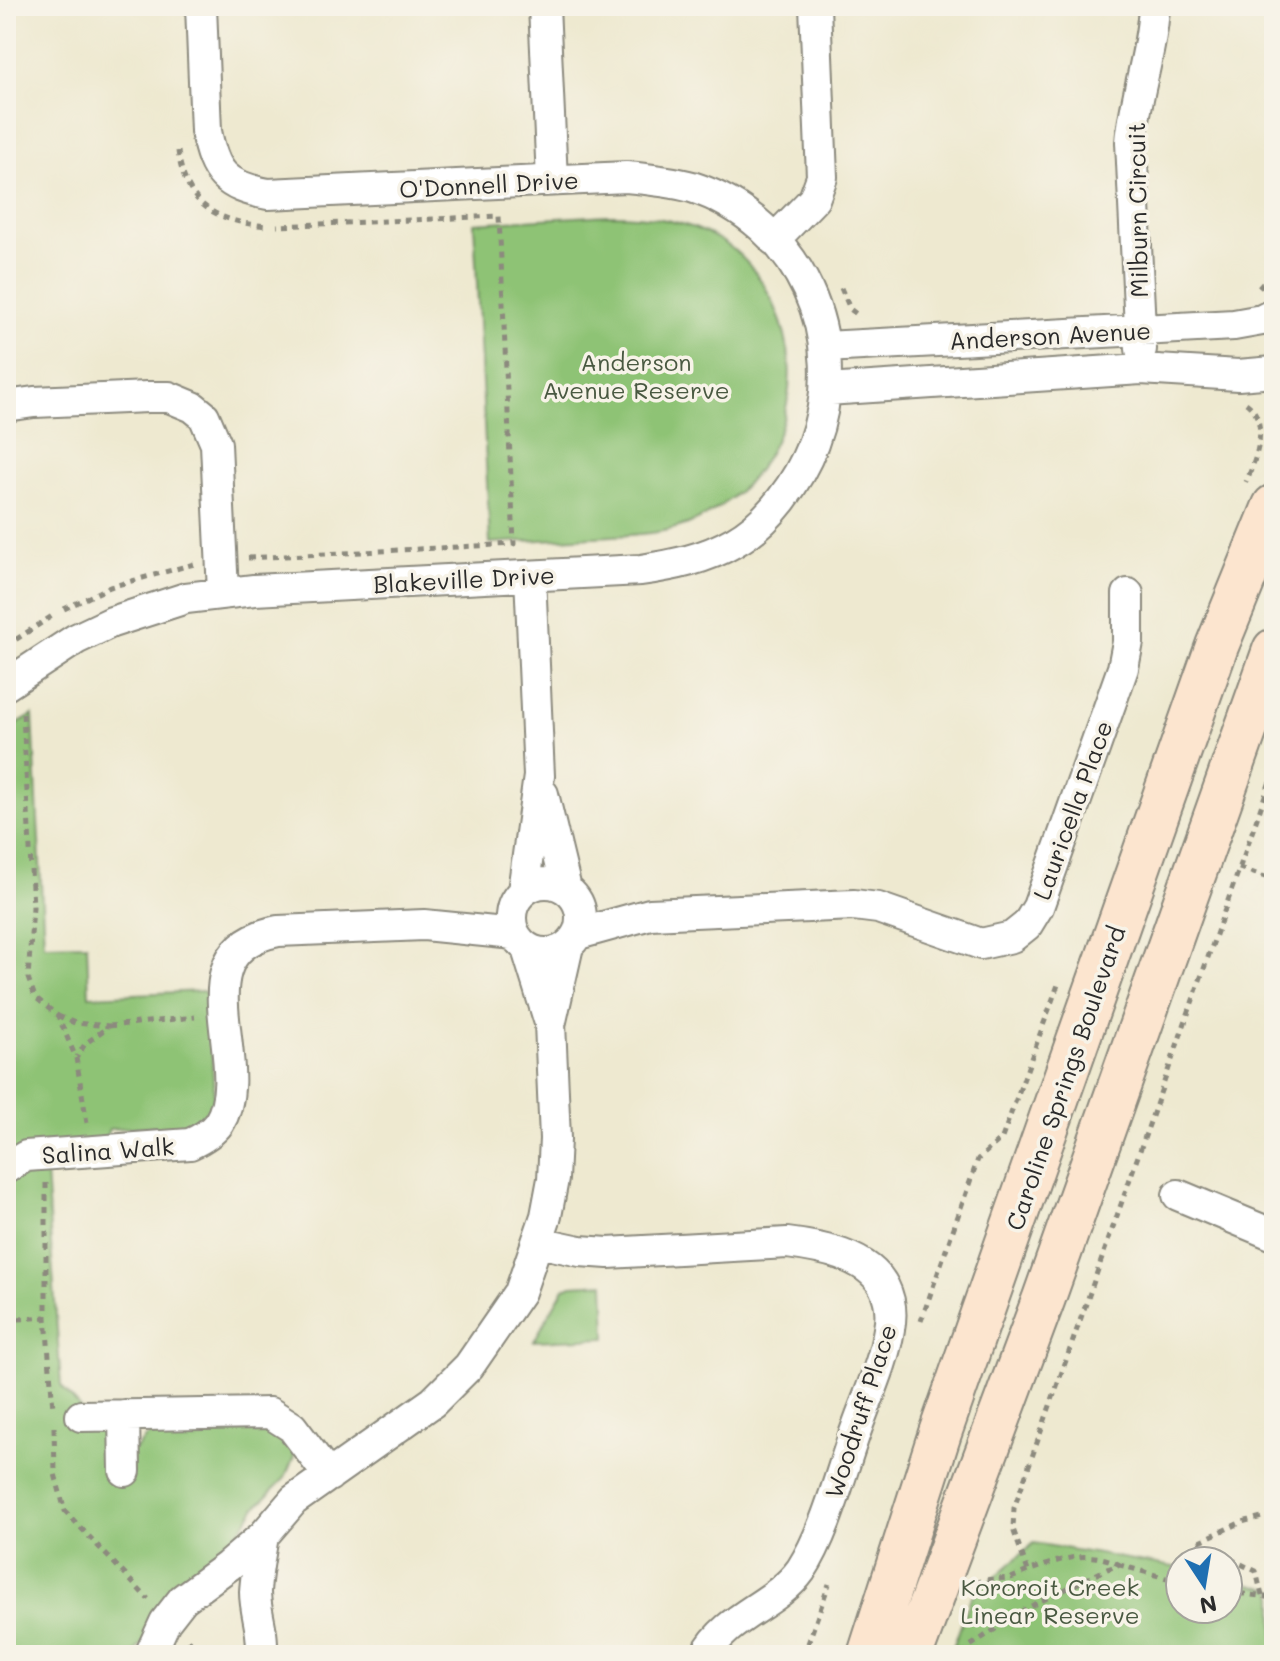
<svg xmlns="http://www.w3.org/2000/svg" width="1280" height="1661" font-family="Mali,sans-serif">
	<style>
		.green { fill: #8ec375; stroke: #5c7750; stroke-width: 2 }
		.lines { fill: none; stroke-linecap: round; stroke-linejoin: round }
		.minor-casing { stroke: #8c8a7e; stroke-width: 34 }
		.secondary-casing { stroke: #8c8a7e; stroke-width: 46 }
		.path { stroke: #8c8a7e; stroke-width: 5; stroke-dasharray: 6 6; stroke-linecap: butt }
		.minor { stroke: #fff; stroke-width: 30 }
		.secondary { stroke: #fce5cf; stroke-width: 42 }
		.labels { text-anchor: middle; dominant-baseline: central; stroke-width: 7; stroke-linejoin: round; paint-order: stroke }
		.street-label { font-size: 24px; fill: #2b2b2b; stroke: #f7f3e8 }
		.park-label { font-size: 24px; fill: #495941; stroke: #f7f3e8 }
	</style>
	<rect width="100%" height="100%" fill="#f7f3e8"/>
	<filter id="ink" filterUnits="userSpaceOnUse"><feTurbulence type="fractalNoise" baseFrequency=".0125" numOctaves="2"/><feDisplacementMap in="SourceGraphic" scale="16" xChannelSelector="R" yChannelSelector="G"/><feConvolveMatrix kernelMatrix="1 2 1 2 8 2 1 2 1" color-interpolation-filters="sRGB"/></filter>
	<filter id="wash" filterUnits="userSpaceOnUse"><feTurbulence type="fractalNoise" baseFrequency=".006" numOctaves="4" result="noise"/><feDisplacementMap in="SourceGraphic" scale="32" xChannelSelector="R" yChannelSelector="G"/><feGaussianBlur stdDeviation="1.8" result="paint"/><feColorMatrix in="noise" values="0 0 0 0 0 0 0 0 0 0 0 0 0 0 0 0 0 1.4 0 .05"/><feComposite in="paint" operator="in"/></filter>
	<g filter="url(#wash)">
		<rect width="100%" height="100%" fill="#eee9d0"/>
		<path class="green" d="M609 215C649 215 685 220 720 240 746 256 765 282 776 309 811 389 777 480 699 519 666 536 629 535 593 537 559 539 524 541 490 543L474 223Z
			M33 715 44 945 87 944 89 996 203 991 209 997 214 1097 211 1109 195 1129 161 1135 155 1126 109 1129 105 1139 6 1161V731Z
			M46 1173 61 1386C86 1416 100 1432 136 1449L145 1438 163 1427H281L295 1454 285 1478 256 1507 227 1549 132 1655H6V1182L18 1175Z
			M604 1283 606 1338 534 1341 564 1288 572 1285Z
			M1034 1543 1180 1568V1609H1228V1579L1274 1590V1655H950L971 1598Z"/>
	</g>
	<g filter="url(#ink)">
		<g class="lines">
			<defs>
				<path id="minor" d="M544 6 552 180
					M774 240 814 199 822 177 815 6
					M825 347 1234 325 1262 320 1274 314
					M1141 349 1131 142C1135 96 1152 52 1154 6
					M827 390 1141 369 1238 375 1274 372
					M6 406 34 402 148 397H169L193 407 204 416 216 444 223 592
					M6 685 76 639 112 622 186 598 254 590 641 570C674 565 705 559 734 542 770 522 798 482 813 444 852 339 800 222 692 187 670 181 648 179 626 177L268 194C225 186 214 173 206 131L201 6
					M543 794 566 889
					M511 918a35 35 0 1 1 70 0a35 35 0 1 1-70 0Z
					M523 891 539 776 530 576
					M578 934 650 914 854 905 878 908 981 944 1012 937 1027 925 1038 907 1123 668 1128 642V594
					M551 1021 568 946
					M6 1168 26 1156 190 1144C201 1139 212 1133 219 1123 256 1063 174 951 278 931L424 925 514 934
					M1178 1195 1274 1235
					M538 1242 580 1251 608 1253 787 1243C819 1247 868 1255 884 1287 891 1301 892 1314 889 1329 884 1362 868 1396 857 1427 841 1471 826 1532 801 1570 776 1605 726 1616 706 1655
					M124 1415 125 1471
					M81 1416 270 1413 292 1427 329 1476
					M150 1655 165 1622 183 1599 228 1566 263 1536 294 1500 433 1402 469 1366 520 1292 546 1216 553 1179 555 1139 550 1023 527 949
					M261 1655C265 1634 255 1614 255 1592 256 1574 260 1554 263 1536"/>
				<path id="secondary" d="M869 1655 940 1433 1047 1128 1217 646 1274 506
					M911 1655 1044 1298 1274 650"/>
			</defs>
			<use href="#minor" class="minor-casing"/>
			<use href="#secondary" class="secondary-casing"/>
			<path class="path" d="M178 151C185 205 216 222 267 226
				M841 288 850 309 859 316
				M1259 288 1274 271
				M1246 403C1271 421 1256 459 1246 482
				M248 558 514 544 499 216 277 226
				M64 609 110 587 194 564
				M6 646 52 616
				M23 714 33 907 28 978 35 997 58 1016 76 1058 87 1123
				M1239 868 1274 880
				M58 1016 75 1023 109 1026 85 1044 77 1057
				M109 1026 195 1017
				M46 1183V1317L53 1409
				M6 1320 46 1317
				M921 1321 978 1159 1002 1138 1059 982
				M54 1427 55 1474 65 1511 148 1599
				M1120 1565C1088 1548 1059 1560 1028 1571L1013 1529 1014 1508 1274 770
				M976 1584 982 1580 1011 1578 1028 1571
				M1228 1592 1274 1598
				M1262 1596 1256 1571 1196 1543 1242 1522 1274 1514
				M188 1640 202 1655
				M804 1655 829 1584
				M965 1655 967 1648 1027 1608 1107 1569 1120 1565 1180 1582"/>
			<use href="#minor" class="minor"/>
			<use href="#secondary" class="secondary"/>
		</g>
	</g>
	<g class="labels">
		<g class="street-label">
			<text transform="translate(489 184) rotate(-3)">O'Donnell Drive</text>
			<text transform="translate(1137 210) rotate(-91)">Milburn Circuit</text>
			<text transform="translate(1050 335) rotate(-3)">Anderson Avenue</text>
			<text transform="translate(464 579) rotate(-3)">Blakeville Drive</text>
			<text transform="translate(1072 810) rotate(-70)">Lauricella Place</text>
			<text transform="translate(1065 1078) rotate(-71)">Caroline Springs Boulevard</text>
			<text transform="translate(108 1150) rotate(-4)">Salina Walk</text>
			<text transform="translate(860 1411) rotate(-72)">Woodruff Place</text>
		</g>
		<g class="park-label">
			<text x="636" y="361">Anderson<tspan x="636" dy="28">Avenue Reserve</tspan></text>
			<text x="1050" y="1586">Kororoit Creek<tspan x="1050" dy="28">Linear Reserve</tspan></text>
		</g>
	</g>
	<rect width="1280" height="1661" fill="none" stroke="#f7f3e8" stroke-width="32"/>
	<g transform="translate(1204 1585) rotate(168)"><circle r="38" fill="#f7f3e8" stroke="#a5a39c" stroke-width="2"/>
	<path d="M0-6L14 30L0 20L-14 30Z" fill="#1f6fb2"/>
	<text y="-12" font-size="22" font-weight="bold" text-anchor="middle" fill="#2b2b2b">N</text>
	</g>
</svg>
